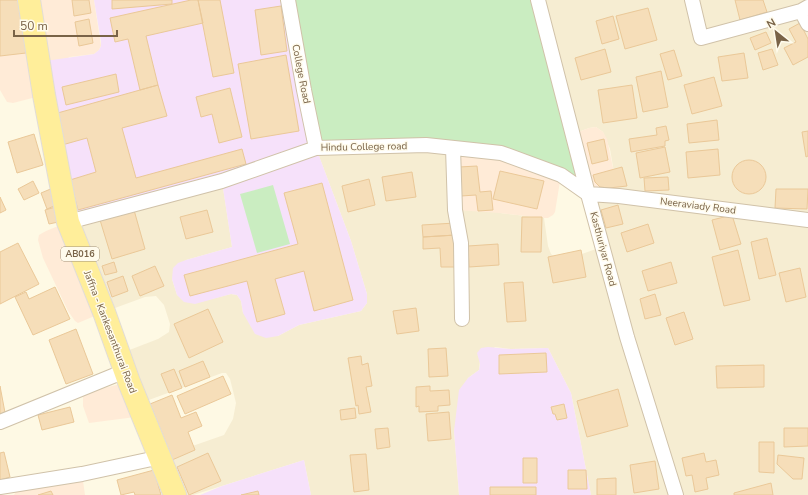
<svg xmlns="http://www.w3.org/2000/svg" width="808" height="495" font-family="'Nunito Sans',sans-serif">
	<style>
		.residential { fill: #f6edd2 }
		.commercial { fill: #ffebd7 }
		.education { fill: #f6e1fa }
		.green { fill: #caedc1 }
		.building { fill: #f6deb9; stroke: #eac898 }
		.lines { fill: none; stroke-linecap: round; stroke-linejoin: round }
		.street-casing { stroke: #d0c2a9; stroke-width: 16 }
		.primary-casing { stroke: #e2ddd7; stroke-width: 24 }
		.street { stroke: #fff; stroke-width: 14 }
		.primary { stroke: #ffee9a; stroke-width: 22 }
		.labels { text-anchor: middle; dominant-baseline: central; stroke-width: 3; stroke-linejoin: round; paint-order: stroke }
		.shield { fill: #fffbec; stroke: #a19178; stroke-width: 1 }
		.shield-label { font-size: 9px; font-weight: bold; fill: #796347 }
		.street-label { font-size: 10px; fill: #796347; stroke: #fffbec }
	</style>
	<rect width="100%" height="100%" fill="#fef9e4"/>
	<path class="residential" d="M538 0H808V495H591L571 393 548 348 511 349 495 347 480 360 479 370 468 378 454 431 459 495H311L304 460 193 495H175L161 457 224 435 233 419 236 403 230 379 226 373H222L138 404 119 354 158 339 169 332 170 324 164 305 156 296 145 297 104 312 68 222 222 181 232 247 186 260 172 279 177 295 195 303 231 294 237 295 241 301 243 313 278 336 299 325 361 311 367 303V294L351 241 316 148H453L500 213 544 218 548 246 551 254 557 259 579 255 602 247 588 194 618 196 610 149 603 132 596 127 589 128 573 134Z"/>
	<path class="commercial" d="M0 0H94L101 46 99 50 94 54 69 57 44 95 13 103 7 102 0 90Z
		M596 127 603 132 607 139 619 196 588 194 573 134 589 128Z
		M453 148 561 175 555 212 553 215 548 218H544L500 213 455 210Z
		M68 222 104 312 78 323 75 321 68 311 43 258 38 240 39 235 46 231Z
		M129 382 143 416 89 423 83 406V393Z
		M82 474 85 495H14L20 484Z"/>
	<path class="education" d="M94 0H288L316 148 351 241 367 294V303L361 311 299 325 278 336 266 338 255 334 243 313 241 301 237 295 231 294 195 304 184 302 177 295 172 279 173 268 178 263 186 260 232 247 222 182 68 222 38 62 94 54 99 50 101 46V42Z
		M488 347 511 349 548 348 571 393 591 495H459L454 431 459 390 468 378 479 370 480 364 477 353 481 348Z
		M304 460 311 495H200L222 486Z"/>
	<path class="green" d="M288 0H538L588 194 501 153 316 148Z
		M273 185 290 244 257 253 240 194Z"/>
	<path class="building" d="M0 0H21L26 53 0 56Z
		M72 0H89L91 13 74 16Z
		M112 0H172V4L112 9Z
		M191 0H198L203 23 146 36 158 85 140 90 128 39 115 42 110 18Z
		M198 0H220L234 73 213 77Z
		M735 0H763L767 12 740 20Z
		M281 6 287 51 261 55 255 10Z
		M648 8 657 40 625 49 616 16Z
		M613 16 619 39 602 44 596 21Z
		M89 19 93 43 79 46 75 22Z
		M800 23 808 39V57L793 65 784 48 796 42 789 29Z
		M766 32 771 43 755 50 750 38Z
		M605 49 611 72 581 80 575 58Z
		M772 49 778 65 763 70 758 53Z
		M674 50 682 76 668 80 660 54Z
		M744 53 748 78 722 81 718 57Z
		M286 55 299 131 251 139 238 64Z
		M661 71 668 107 643 112 636 77Z
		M116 74 119 92 66 105 62 87Z
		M714 77 722 106 692 114 684 85Z
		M158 85 167 116 122 128 136 178 242 149 246 164 78 210 70 180 96 172 87 138 62 145 54 114Z
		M632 85 637 118 603 123 598 90Z
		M230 88 242 137 219 143 212 114 201 117 196 97Z
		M717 120 719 140 689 143 687 124Z
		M666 126 669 140 665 141V146L631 152 629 139 657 135 656 128Z
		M808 131V156L806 157 802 132Z
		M34 134 43 165 17 173 8 142Z
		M604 139 608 160 592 164 587 143Z
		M665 147 670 172 640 178 636 153Z
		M718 149 720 175 688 178 686 152Z
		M732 177a17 17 0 1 1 34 0a17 17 0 1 1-34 0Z
		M477 166 480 192 491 191 493 210 478 211 476 195 461 196 459 167Z
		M622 167 627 186 609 188 600 187 595 182 593 175Z
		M500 171 544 181 537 209 493 199Z
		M412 172 416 197 386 201 382 177Z
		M668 177 669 190 645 191 644 178Z
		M369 179 375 205 348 212 342 186Z
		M33 181 39 193 24 200 18 189Z
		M322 183 353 300 314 311 304 271 275 279 285 314 257 322 247 281 190 296 184 275 298 244 284 193Z
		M53 188 59 204 47 209 41 193Z
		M776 189H808L807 209 775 208Z
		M0 197 6 210 0 213Z
		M618 205 623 224 606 228 601 210Z
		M59 206 63 221 49 224 45 210Z
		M134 210 145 249 112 259 100 220Z
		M207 210 213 232 186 239 180 217Z
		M732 215 741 244 720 250 712 220Z
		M522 217H542L541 252H521Z
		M455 223 456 235 423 237 422 225Z
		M648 224 654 243 627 252 621 233Z
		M456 235 457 267H441L440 248 423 249V237Z
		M767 238 776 275 759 279 751 242Z
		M18 243 39 284 0 304V252Z
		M498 244 499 265 469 267 468 246Z
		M581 250 586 277 553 283 548 257Z
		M738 250 750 300 724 306 712 257Z
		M114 262 117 272 105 275 102 266Z
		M671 262 677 283 648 291 642 271Z
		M155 266 164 286 140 296 132 276Z
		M800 268 806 297 786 302 779 273Z
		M123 276 128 291 112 297 107 282Z
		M523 282 526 321 507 322 504 283Z
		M55 287 70 319 33 335 15 297 26 292 29 299Z
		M655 294 661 315 645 319 640 299Z
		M416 308 419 331 397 334 393 311Z
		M208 309 223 342 189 358 174 324Z
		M684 312 693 339 675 345 666 318Z
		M76 329 93 374 66 384 49 340Z
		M446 348 448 376 429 377 428 349Z
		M546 353 547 372 499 374V355Z
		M361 356 362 365 368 363 372 386 366 387 371 412 359 414 358 405 356 406 348 358Z
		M203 361 210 377 185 387 179 371Z
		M764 365V387L717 388 716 366Z
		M174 369 182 388 169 393 161 374Z
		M223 376 231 394 185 414 177 396Z
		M0 386 6 418 0 419Z
		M430 386V391L449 390 450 405 438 406V411L419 412V406L416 407V387Z
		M618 389 628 426 587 437 577 401Z
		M172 395 181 418 196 412 202 426 188 432 195 450 172 460 150 404Z
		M564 404 567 418 557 420 555 414H553L551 407Z
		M70 407 74 422 42 430 38 415Z
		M355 408 356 418 341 420 340 410Z
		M449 412 451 439 428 441 426 414Z
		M388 428 390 447 377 449 375 429Z
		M784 428H808V446L784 447Z
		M759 442H774V473L759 472Z
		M4 452 10 477 0 480V453Z
		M208 453 221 481 189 495 177 467Z
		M704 453 706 462 716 460 719 475 706 478 708 489 695 492 692 475 686 476 682 458Z
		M366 454 369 490 354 492 350 455Z
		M778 455 804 458 802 479H793L777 464Z
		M523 458H537V483H523Z
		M655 461 659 489 634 493 630 465Z
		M154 470 161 495H135L134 492 121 495 117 480Z
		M568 470H586L587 489H568Z
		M616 478V495H597V479Z
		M771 483 773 495H734V493Z
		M490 487H536V495H490Z
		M51 491 53 495H38Z
		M258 491 259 495H241Z"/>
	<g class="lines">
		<defs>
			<path id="street" d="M288 0 304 90 316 148
				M538 0 588 194 627 337 676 495
				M692 0 701 38 801 11 808 7
				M801 11 808 24
				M453 148 455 210 461 243 462 319
				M68 222 222 181 316 148 426 145 501 153 561 175 588 194 619 196 808 220
				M0 422 125 371
				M0 487 82 474 161 457"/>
			<path id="primary" d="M29 0 44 95 68 222 104 312 129 382 175 495"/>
		</defs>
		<use href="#street" class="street-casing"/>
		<use href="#primary" class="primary-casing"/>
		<use href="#street" class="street"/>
		<use href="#primary" class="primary"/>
	</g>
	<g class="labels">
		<rect class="shield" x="61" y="247" width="38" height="14" rx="3"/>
		<g class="shield-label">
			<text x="80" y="254">AB016</text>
		</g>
		<g class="street-label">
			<text transform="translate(301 74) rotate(79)">College Road</text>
			<text transform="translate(364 147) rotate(-1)">Hindu College road</text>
			<text transform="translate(698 206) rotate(7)">Neeraviady Road</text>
			<text transform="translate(603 249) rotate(75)">Kasthuriyar Road</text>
			<text transform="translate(110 332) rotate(69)">Jaffna - Kankesanthurai Road</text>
		</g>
	</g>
	<g transform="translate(776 32) rotate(330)" stroke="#fffbec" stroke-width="3" paint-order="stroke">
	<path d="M0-3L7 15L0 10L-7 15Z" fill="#796347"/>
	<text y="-6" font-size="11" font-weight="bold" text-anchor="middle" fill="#796347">N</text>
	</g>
	<path d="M14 30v6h103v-6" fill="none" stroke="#796347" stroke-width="2"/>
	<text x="20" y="30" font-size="12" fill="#796347" stroke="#fffbec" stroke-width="3" paint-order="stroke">50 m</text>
</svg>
